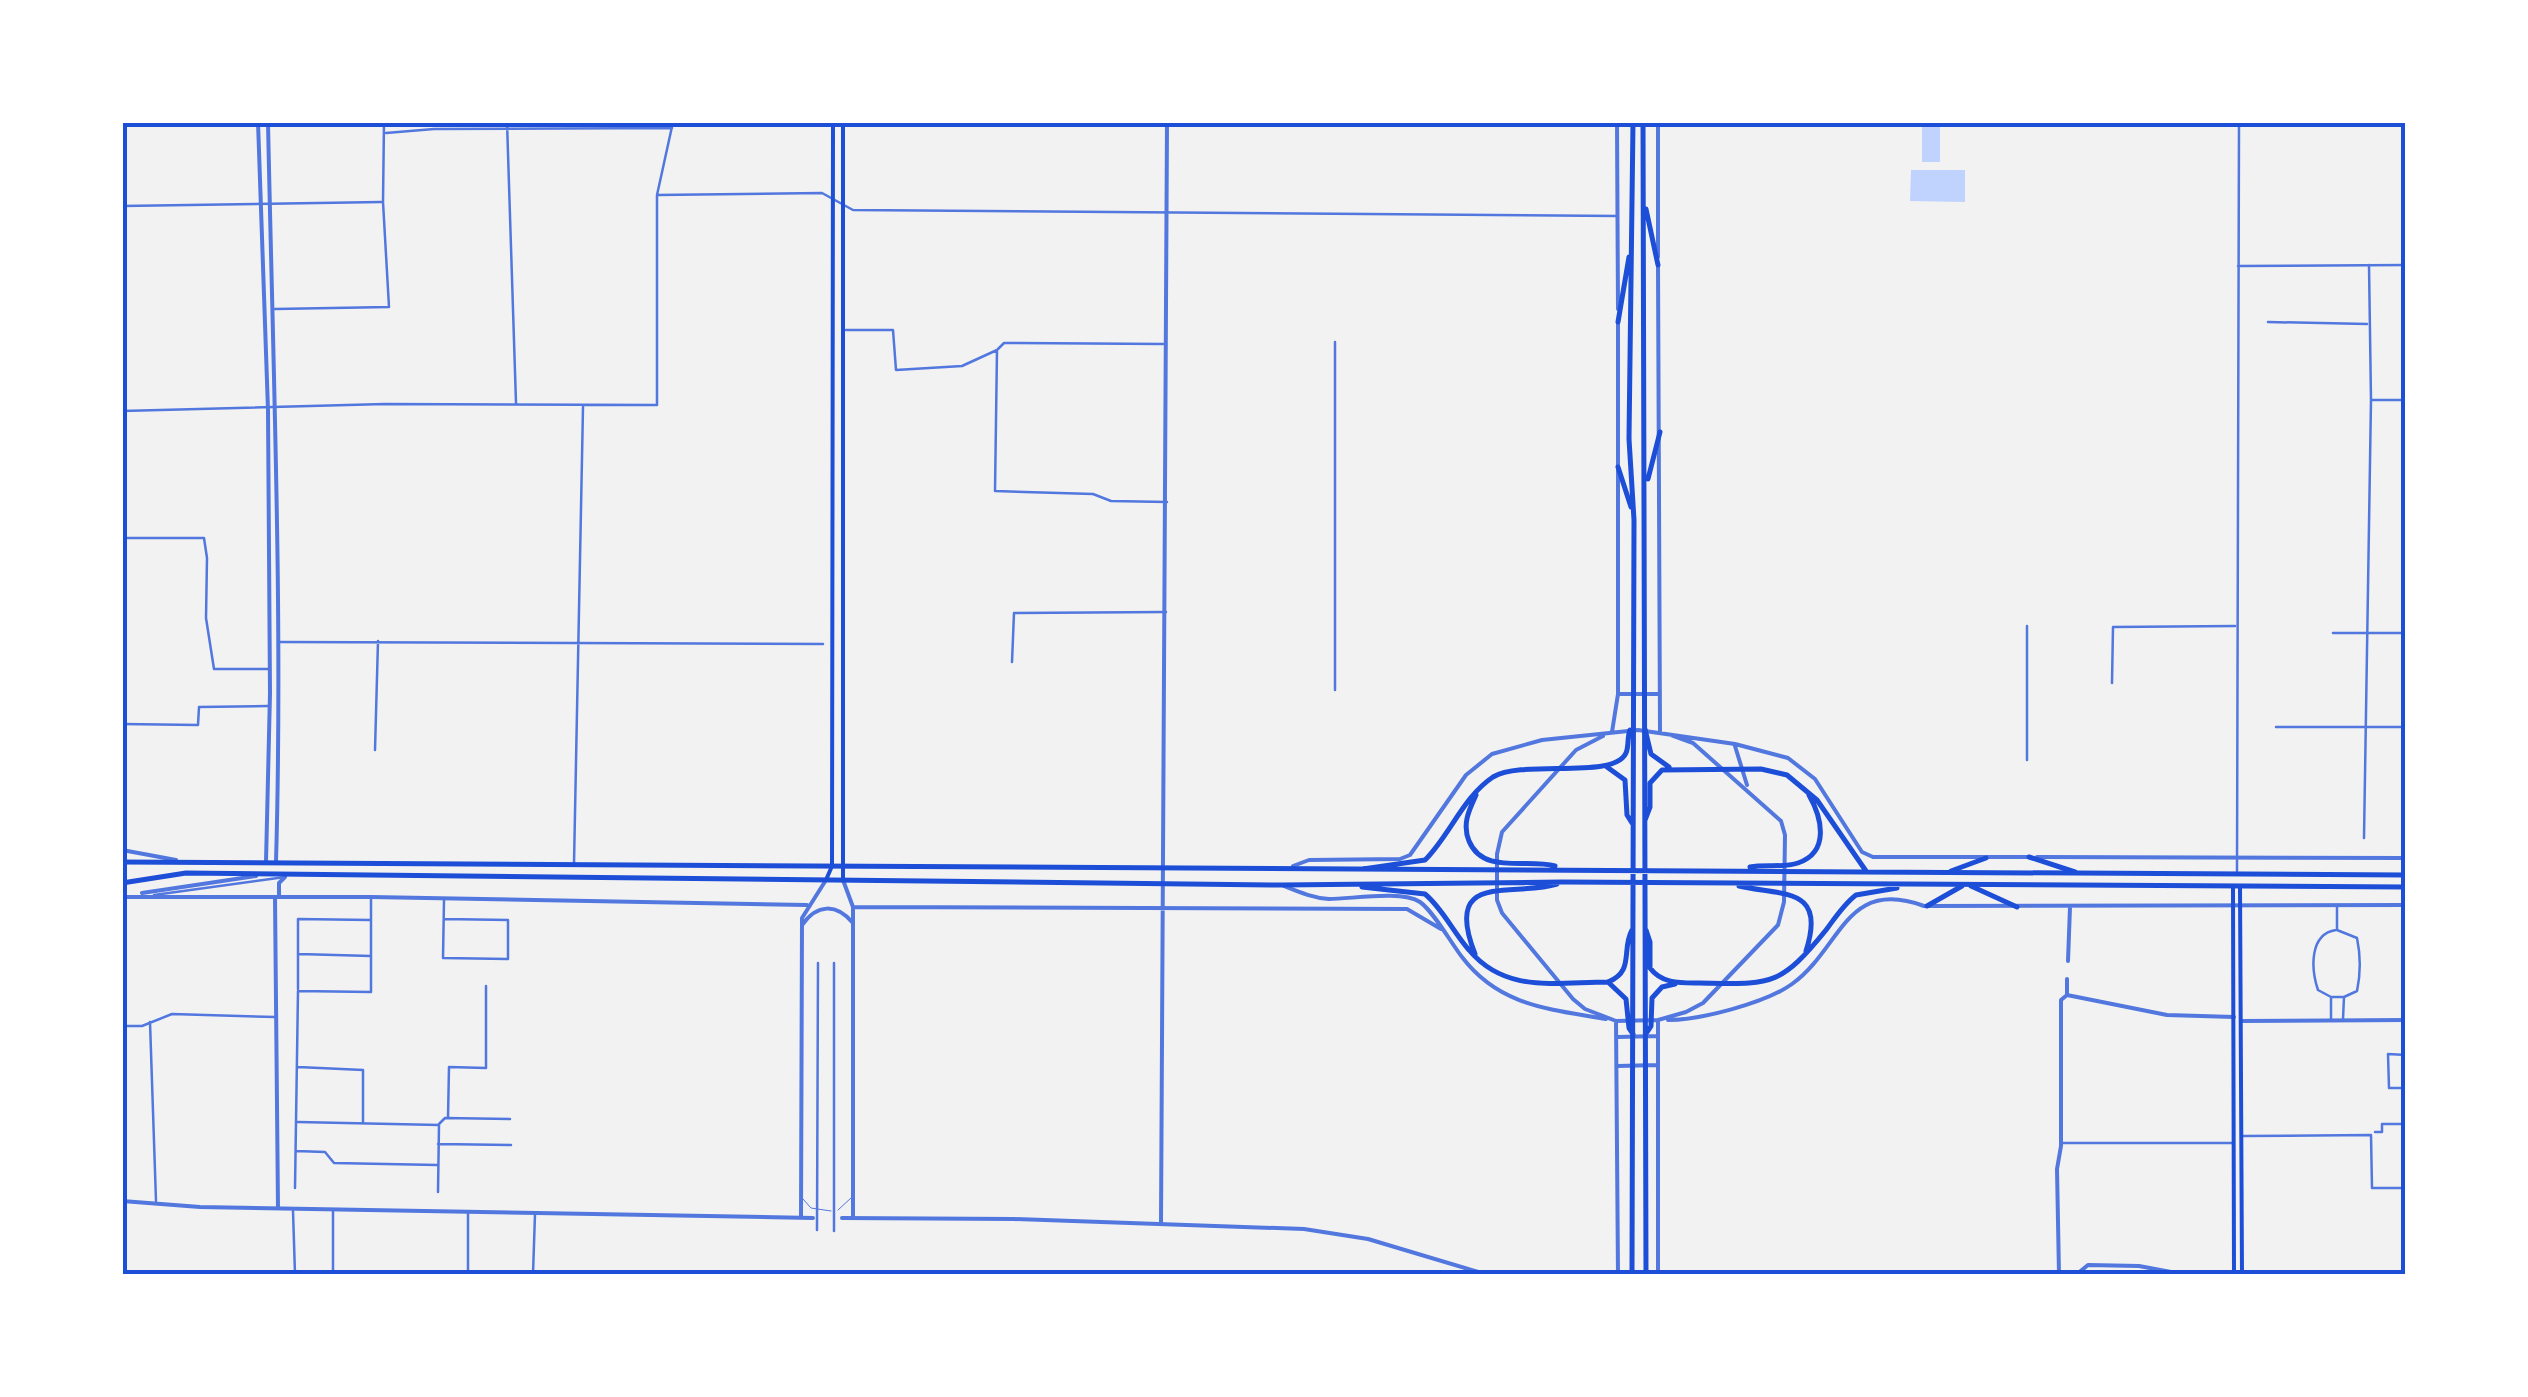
<svg xmlns="http://www.w3.org/2000/svg" width="2528" height="1397" font-family="'Sofia Sans Condensed',sans-serif">
	<style>
		.water { fill: #bfd3fe }
		.lines { fill: none; stroke-linecap: round; stroke-linejoin: round }
		.service { stroke: #5277de; stroke-width: 1 }
		.pedestrian { stroke: #5277de; stroke-width: 2.5 }
		.minor { stroke: #5277de; stroke-width: 2.5 }
		.tertiary { stroke: #5277de; stroke-width: 4 }
		.secondary { stroke: #1d4ed8; stroke-width: 4 }
		.primary { stroke: #1d4ed8; stroke-width: 5 }
		.trunk { stroke: #1d4ed8; stroke-width: 5 }
		.neatline { fill: none; stroke: #1d4ed8; stroke-width: 4 }
	</style>
	<rect width="100%" height="100%" fill="#f2f2f2"/>
	<path class="water" d="M1922 123H1940V162H1922Z
		M1911 170H1965V202L1910 201Z"/>
	<g class="lines">
		<path class="service" d="M803 1199 811 1208 831 1211
			M838 1210 851 1198"/>
		<path class="pedestrian" d="M817 1230 818 963
			M834 1231V963"/>
		<path class="minor" d="M507 122 516 403
			M386 133 434 129 672 128
			M657 195 822 193 853 210 1617 216
			M122 206 381 202
			M2238 266 2406 265
			M275 309 389 307 383 202 384 122
			M2268 322 2367 324
			M846 330H893L896 370 962 366 997 350 995 491 1093 494 1111 501 1167 502
			M1335 342V690
			M998 349 1004 343 1163 344
			M2372 400H2406
			M122 411 385 404 657 405V195L673 122
			M122 538H204L207 558 206 618 214 669H269
			M2333 633H2406
			M279 642 823 644
			M1012 662 1014 613 1166 612
			M2112 683 2113 627 2235 626
			M122 724 198 725 199 707 268 706
			M2276 727H2406
			M375 750 378 641
			M2027 760V626
			M2364 838 2371 400 2369 265
			M574 864 583 407
			M2237 871 2239 122
			M154 895 285 877
			M444 900 443 958 508 959V920L444 919
			M2337 907V930L2357 938C2361 957 2361 972 2357 991L2344 997
			M299 954 371 956
			M298 989V919L370 920
			M2331 997 2318 990C2311 969 2309 934 2336 930
			M2331 1020V997H2344L2343 1019
			M150 1022 156 1201
			M122 1026H142L172 1014 275 1017
			M2406 1055 2388 1054 2389 1088H2406
			M298 1067 363 1070V1122
			M448 1118 449 1067 486 1068V986
			M298 1122 439 1125 438 1192
			M439 1124 445 1118 510 1119
			M2375 1132H2382V1124H2406
			M2243 1136 2371 1135 2372 1188H2406
			M2061 1143H2233
			M438 1144 511 1145
			M296 1151 325 1152 334 1163 437 1165
			M295 1188 298 991 371 992V899
			M293 1211 295 1274
			M333 1274V1211
			M468 1274V1212
			M533 1274 535 1214"/>
		<path class="tertiary" d="M258 122 268 410 270 693 266 862
			M268 122C273 369 283 616 276 862
			M1617 122 1618 309
			M1658 122V257
			M1658 266 1660 731
			M1618 694H1658
			M1612 732 1618 694V323
			M1603 736 1576 750 1502 832 1497 854V900L1502 913 1573 999 1585 1009 1616 1021 1658 1020 1686 1012 1703 1003 1778 925 1784 902 1785 835 1781 821 1693 743 1671 735
			M1735 746 1747 785
			M122 850 176 860
			M2037 857 2406 858
			M1293 866 1309 860 1400 859 1410 855 1466 775 1492 754 1542 740 1638 730 1735 744 1788 758 1815 779 1862 852 1873 857H2027
			M843 880 853 907V1218
			M1284 886C1299 892 1313 898 1329 899 1352 899 1402 890 1420 902 1434 912 1451 943 1462 957 1499 1006 1549 1009 1606 1019
			M142 893 256 876
			M122 897H371L807 905
			M275 897 278 1208
			M279 897V883L285 877
			M853 907 1407 909 1441 929
			M802 925C817 904 836 903 853 923
			M2068 961 2070 907
			M2067 995 2167 1015 2234 1017
			M1658 1020V1274
			M1668 1020C1700 1020 1766 1003 1792 984 1842 948 1845 877 1924 906L2406 905
			M1616 1021 1618 1274
			M2241 1021 2406 1020
			M1618 1037 1658 1036
			M1618 1066 1658 1065
			M122 1201 200 1207 813 1218
			M801 1218 802 918 826 880
			M842 1218 1014 1219 1304 1229 1368 1239 1485 1274
			M1161 1223 1167 122
			M2059 1274 2057 1169 2061 1146V1000L2067 995V979
			M2077 1274 2088 1265 2139 1266 2182 1274"/>
		<path class="secondary" d="M843 122V880
			M826 880 832 866 833 122
			M2233 887 2234 1274
			M2240 887 2242 1274"/>
		<path class="primary" d="M2029 857 2075 872
			M1951 871 1986 858
			M1971 886 2017 907
			M1927 906 1962 886"/>
		<path class="trunk" d="M1643 122 1646 1274
			M1646 209 1658 265
			M1618 322 1629 257
			M1618 467 1631 507
			M1648 479 1660 432
			M1645 729 1651 754 1669 767
			M1607 767 1625 780 1627 815 1632 823
			M1476 795C1469 810 1462 824 1469 841 1483 875 1527 858 1555 866
			M1645 820 1650 807V783L1662 770 1761 769 1787 775 1817 800 1866 871
			M122 862 2406 875
			M1750 867C1765 864 1783 868 1798 863 1830 852 1822 818 1809 795
			M1363 869 1425 860C1450 835 1463 797 1493 777 1523 759 1614 780 1626 753 1629 746 1627 738 1630 730
			M122 883 186 873 1281 885 1562 882 2406 887
			M1739 886C1782 896 1827 886 1806 951
			M1362 887 1425 894C1443 909 1453 932 1469 950 1506 994 1556 982 1608 982 1635 971 1621 950 1632 930
			M1646 930 1650 942V968C1662 984 1680 983 1699 983 1771 984 1779 988 1826 930 1835 918 1844 904 1856 895L1897 888
			M1475 954C1442 870 1512 898 1557 884
			M1608 982 1626 999 1629 1028 1633 1034
			M1647 1032 1651 1026 1652 998 1662 987 1675 984
			M1632 1274 1634 520 1629 439 1633 122"/>
	</g>
	<rect width="2528" height="1397" fill="none" stroke="#ffffff" stroke-width="250"/>
	<rect x="125" y="125" width="2278" height="1147" class="neatline"/>
</svg>
